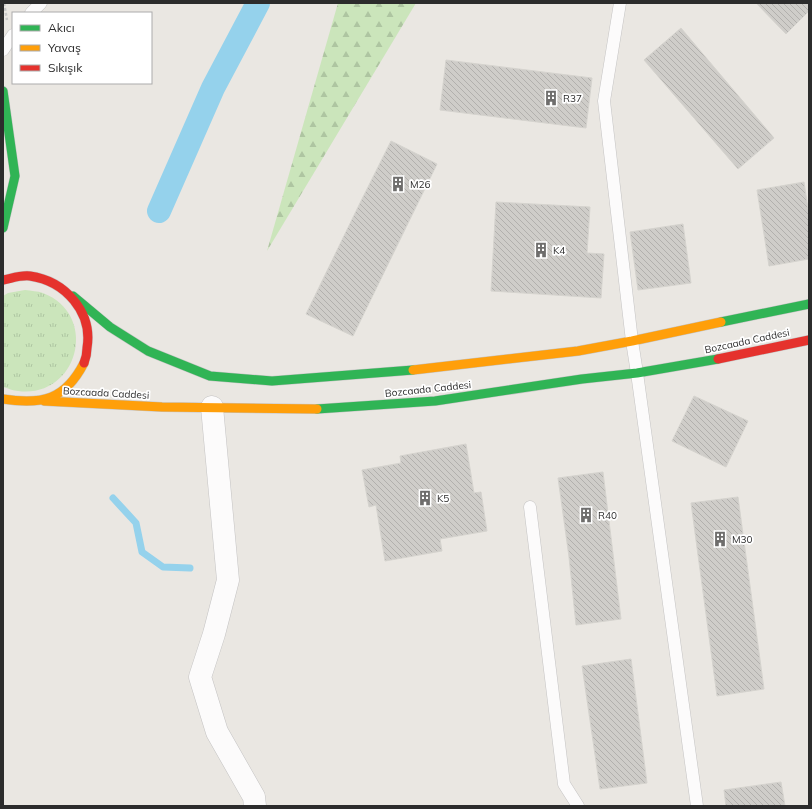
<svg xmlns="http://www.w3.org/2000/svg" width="812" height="809" font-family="Mulish,sans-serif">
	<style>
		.grass { fill: url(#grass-tufts) }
		.forest { fill: url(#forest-firs) }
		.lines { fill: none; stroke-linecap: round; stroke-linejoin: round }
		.stream { stroke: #95d2ec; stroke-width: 7 }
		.canal { stroke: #95d2ec; stroke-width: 24 }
		.building { fill: url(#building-back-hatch); stroke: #d5d3ce }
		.lane-casing { stroke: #c4c3c3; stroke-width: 13 }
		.street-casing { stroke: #c4c3c3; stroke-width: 23 }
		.fast-casing { stroke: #c4c3c3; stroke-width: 10 }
		.slow-casing { stroke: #c4c3c3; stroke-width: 10 }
		.jam-casing { stroke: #c4c3c3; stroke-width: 10 }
		.path { stroke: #c8c8c7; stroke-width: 2.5; stroke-dasharray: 3 2; stroke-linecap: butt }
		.lane { stroke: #fcfbfb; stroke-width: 12 }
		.street { stroke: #fcfbfb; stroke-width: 22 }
		.fast { stroke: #30b455; stroke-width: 9 }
		.slow { stroke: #ff9f0a; stroke-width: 9 }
		.jam { stroke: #e5322d; stroke-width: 9 }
		.labels { text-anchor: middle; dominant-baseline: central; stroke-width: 3.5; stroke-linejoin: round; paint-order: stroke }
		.poi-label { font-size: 10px; fill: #2c2c2c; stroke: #fff; text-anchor: start }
		.street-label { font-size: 10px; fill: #2c2c2c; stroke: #fff }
	</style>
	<defs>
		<pattern id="grass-tufts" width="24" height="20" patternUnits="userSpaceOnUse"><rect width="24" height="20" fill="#cbe5bb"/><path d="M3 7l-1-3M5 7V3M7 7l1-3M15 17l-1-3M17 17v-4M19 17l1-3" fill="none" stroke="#aec5a1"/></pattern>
		<pattern id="forest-firs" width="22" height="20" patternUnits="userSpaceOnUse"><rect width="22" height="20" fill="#cbe5bb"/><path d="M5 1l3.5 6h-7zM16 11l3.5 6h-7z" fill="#aec5a1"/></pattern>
		<pattern id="building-back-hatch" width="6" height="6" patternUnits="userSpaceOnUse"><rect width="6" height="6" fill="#cfcdc9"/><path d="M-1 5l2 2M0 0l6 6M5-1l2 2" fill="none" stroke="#b2b0ad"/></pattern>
	</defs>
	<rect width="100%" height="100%" fill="#eae7e2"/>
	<path class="grass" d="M25 290C31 291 38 291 43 293 100 315 78 399 18 391 13 391 8 388 3 387V296L8 293Z"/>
	<path class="forest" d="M338 3H416L267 251Z"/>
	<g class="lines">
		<path class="stream" d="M113 498 136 523 142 552 163 567 190 568"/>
		<path class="canal" d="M159 211 213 88 258 3"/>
	</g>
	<path class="building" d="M756 3H809V11L786 34Z
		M681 28 774 138 738 169 644 60Z
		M446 60 592 78 586 128 440 110Z
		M391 141 437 164 353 336 306 314 359 205Z
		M804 182 809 215V259L769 266 757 190Z
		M496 202 590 207 587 253 604 254 601 298 491 291Z
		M683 224 691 283 638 290 630 232Z
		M694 396 748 421 726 467 672 441Z
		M466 444 474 493 481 492 487 531 440 539 442 551 385 561 376 505 369 507 362 470 401 463 400 456Z
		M603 472 621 619 576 625 569 557 558 478Z
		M738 497 764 689 717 696 691 503Z
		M631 659 647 783 600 789 582 666Z
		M781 782 785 806H726L724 790Z"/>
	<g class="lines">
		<defs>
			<path id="lane" d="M620 3 604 101 632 341 637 373 697 806
				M31 13 41 3
				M3 50 13 35
				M530 507 564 784 578 806"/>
			<path id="street" d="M212 407 228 580 214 634 200 677 217 732 254 797 255 806"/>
			<path id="fast" d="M3 91 15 176 3 228
				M73 296 110 327 148 351 210 376 272 381 413 370
				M721 322 809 304
				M317 409 435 401 582 379 637 373 718 359"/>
			<path id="slow" d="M413 370 578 351 632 341 721 322
				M3 399C42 405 65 400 84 363
				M44 401 162 407 317 409"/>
			<path id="jam" d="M3 280C13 278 20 275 30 276 65 281 93 312 87 348 87 353 86 358 84 363
				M718 359 809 340"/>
		</defs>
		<use href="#lane" class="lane-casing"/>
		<use href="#street" class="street-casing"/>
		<use href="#fast" class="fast-casing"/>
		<use href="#slow" class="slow-casing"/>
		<use href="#jam" class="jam-casing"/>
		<path class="path" d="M4 3 7 20"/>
		<use href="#lane" class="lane"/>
		<use href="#street" class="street"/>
		<use href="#fast" class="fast"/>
		<use href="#slow" class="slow"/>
		<use href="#jam" class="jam"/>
	</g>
	<defs>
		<symbol id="building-bare" viewBox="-9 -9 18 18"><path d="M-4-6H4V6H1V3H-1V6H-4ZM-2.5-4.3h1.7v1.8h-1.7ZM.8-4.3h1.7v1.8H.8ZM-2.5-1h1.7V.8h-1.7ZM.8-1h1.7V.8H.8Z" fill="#6e6d6c" stroke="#fff" stroke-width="2.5" paint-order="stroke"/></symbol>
	</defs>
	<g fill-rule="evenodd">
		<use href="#building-bare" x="540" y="87" width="22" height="22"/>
		<use href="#building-bare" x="387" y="173" width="22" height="22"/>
		<use href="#building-bare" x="530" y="239" width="22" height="22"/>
		<use href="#building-bare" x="414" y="487" width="22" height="22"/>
		<use href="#building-bare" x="575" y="504" width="22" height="22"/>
		<use href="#building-bare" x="709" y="528" width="22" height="22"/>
	</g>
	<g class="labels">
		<g class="poi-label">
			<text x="563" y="98">R37</text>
			<text x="410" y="184">M26</text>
			<text x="553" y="250">K4</text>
			<text x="437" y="498">K5</text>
			<text x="598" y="515">R40</text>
			<text x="732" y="539">M30</text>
		</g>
		<g class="street-label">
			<text transform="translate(747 341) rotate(-12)">Bozcaada Caddesi</text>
			<text transform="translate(428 389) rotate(-6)">Bozcaada Caddesi</text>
			<text transform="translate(106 393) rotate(3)">Bozcaada Caddesi</text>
		</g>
	</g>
	<rect width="812" height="809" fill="none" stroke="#2c2c2c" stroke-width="8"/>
	<rect x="12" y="12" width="140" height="72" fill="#ffffff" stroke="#ababab"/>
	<rect x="20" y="25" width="20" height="6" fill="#30b455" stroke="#ababab"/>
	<text x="48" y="32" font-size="12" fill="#2c2c2c">Akıcı</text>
	<rect x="20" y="45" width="20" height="6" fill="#ff9f0a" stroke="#ababab"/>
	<text x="48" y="52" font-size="12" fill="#2c2c2c">Yavaş</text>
	<rect x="20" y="65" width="20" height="6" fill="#e5322d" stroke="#ababab"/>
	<text x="48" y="72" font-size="12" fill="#2c2c2c">Sıkışık</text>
</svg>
